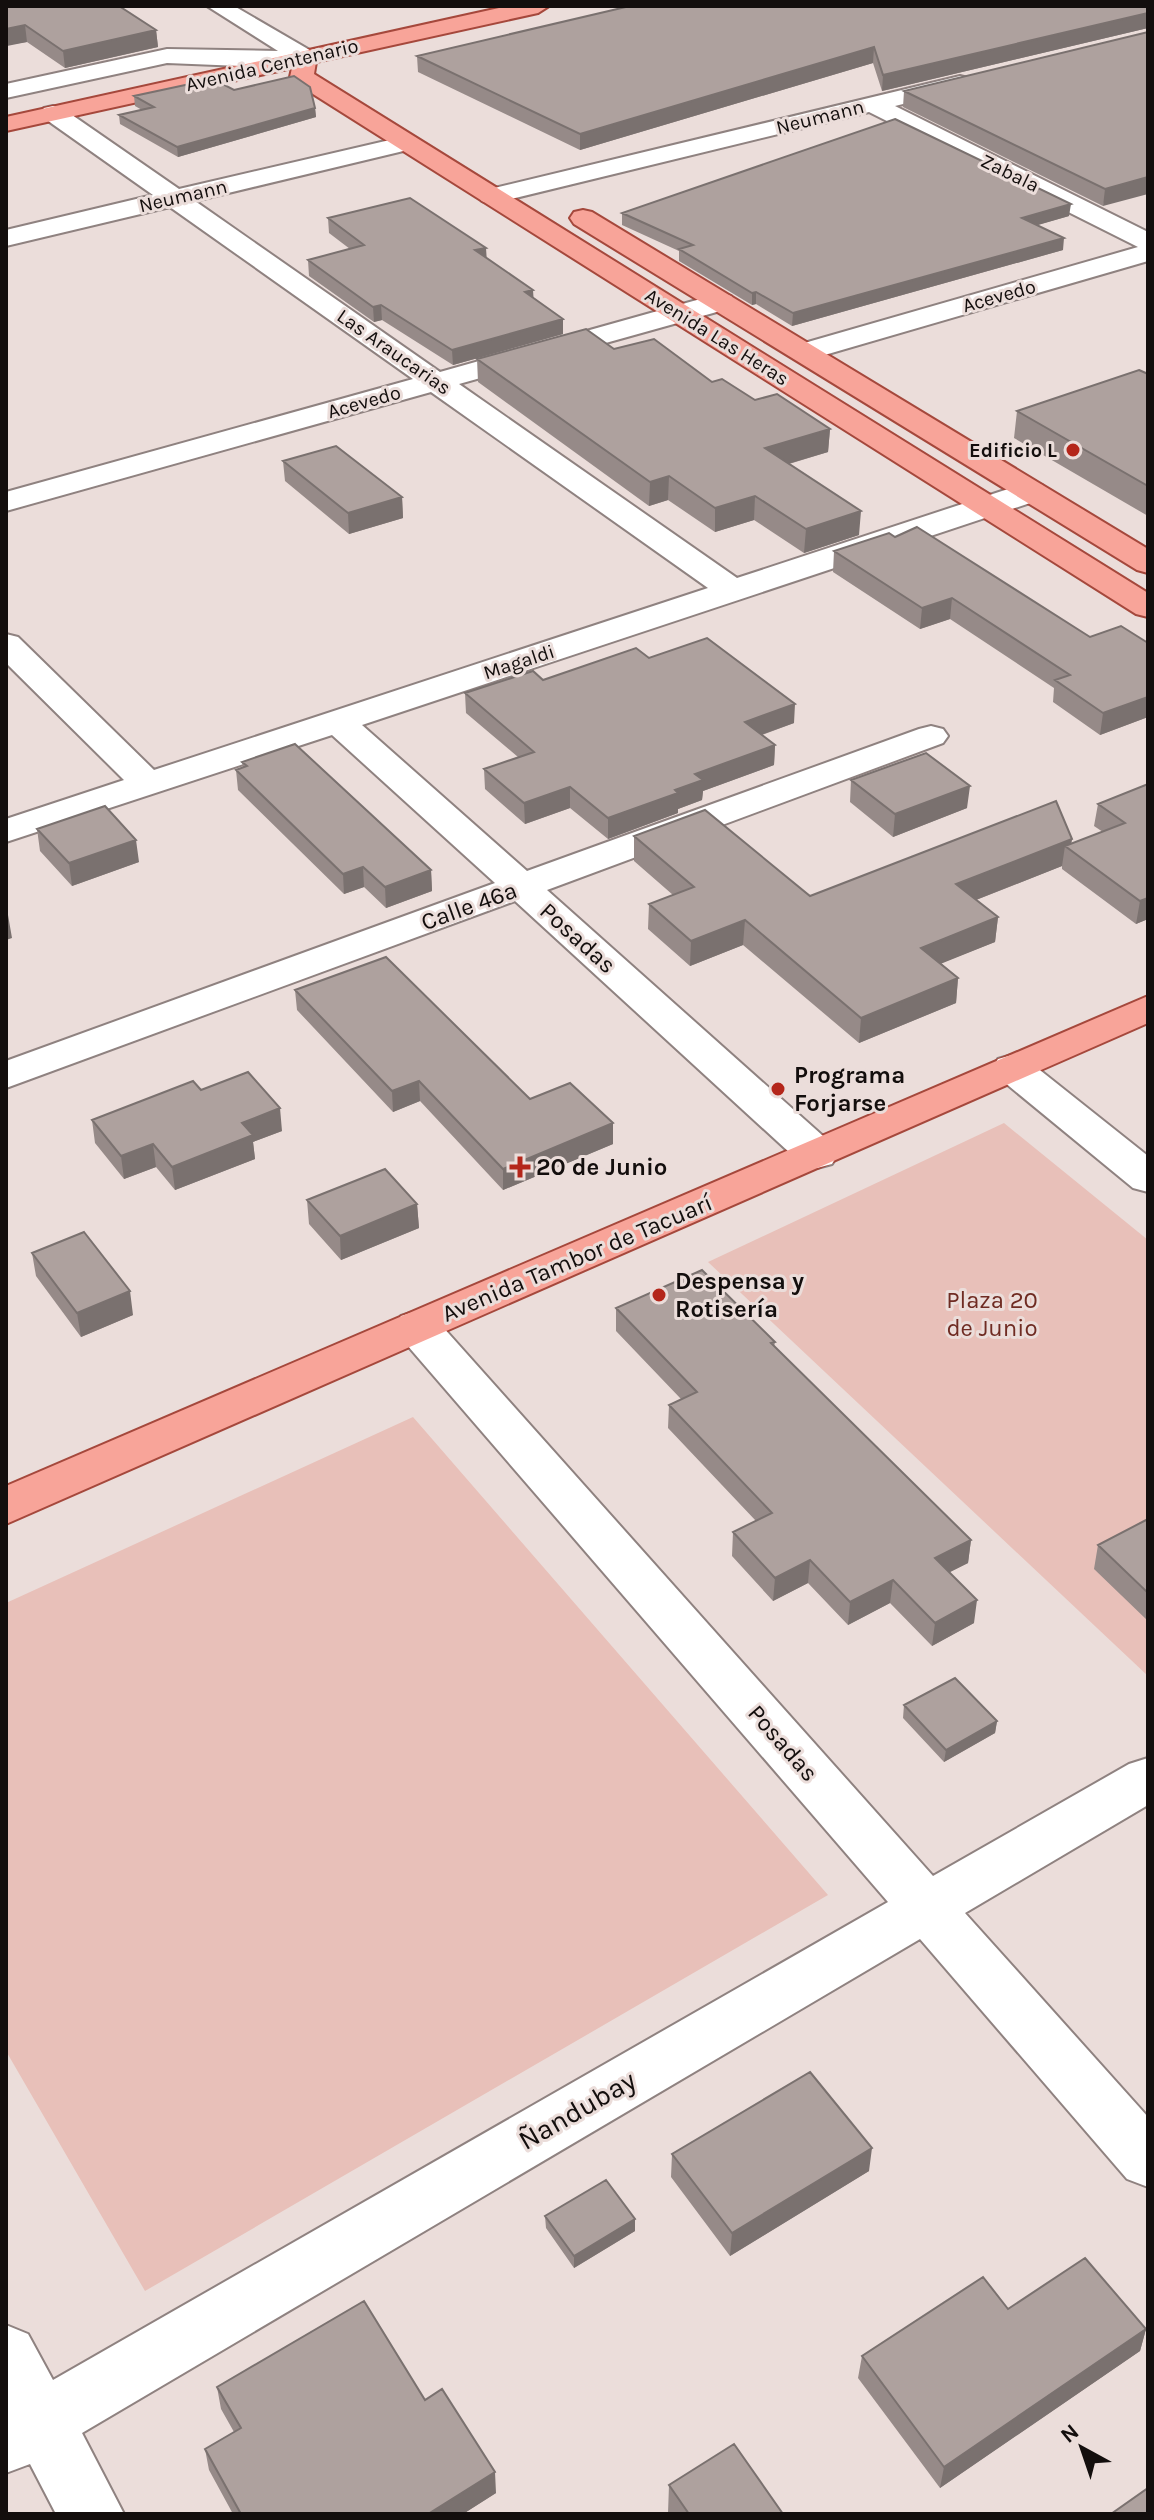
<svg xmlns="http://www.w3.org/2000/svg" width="1154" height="2520" font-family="Karla,sans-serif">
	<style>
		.green { fill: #e8c0b9 }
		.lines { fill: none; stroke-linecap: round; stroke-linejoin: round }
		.minor-casing { stroke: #8f8280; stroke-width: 4 }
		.major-casing { stroke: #a5483c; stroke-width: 4 }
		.minor { fill: #fff; fill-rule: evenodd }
		.major { fill: #f8a499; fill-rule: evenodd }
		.wall { fill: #968a88 }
		.shaded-wall { fill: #7a716f }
		.building { fill: #aea19e; stroke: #7a716f; stroke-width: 2 }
		.poi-dot { fill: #b4261a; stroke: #ebddda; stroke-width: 3 }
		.labels { text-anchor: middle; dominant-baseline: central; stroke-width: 6; stroke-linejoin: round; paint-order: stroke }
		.far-street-label { font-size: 20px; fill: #130e0d; stroke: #ebddda }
		.far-poi-label { font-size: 20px; font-weight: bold; fill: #130e0d; stroke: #ebddda; text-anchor: end }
		.street-label { font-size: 24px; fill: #130e0d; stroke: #ebddda }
		.poi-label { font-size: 24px; font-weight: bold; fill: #130e0d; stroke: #ebddda; text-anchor: start }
		.park-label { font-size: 24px; fill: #6f2b22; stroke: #ebddda }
		.near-street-label { font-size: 28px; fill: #130e0d; stroke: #ebddda }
	</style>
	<rect width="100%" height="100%" fill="#ebddda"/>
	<path class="green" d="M1004 1123 1148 1240V1676L708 1262Z
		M413 1417 828 1895 145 2291 6 2051V1603Z"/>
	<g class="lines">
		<defs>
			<path id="minor" d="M207 6H234L313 52 317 57 313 62 305 64 241 66 167 63 6 98V84L167 49 278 51Z
				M960 76 968 78 972 83 968 88 895 106 1148 232V261L804 361 794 358 790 352 794 346 1138 247 869 112 491 204 482 201 478 196 482 191Z
				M53 106 62 108 179 189 407 136 416 138 419 143 416 148 195 201 440 372 711 296 721 294 731 296 735 302 731 308 459 384 737 578 1020 485 1031 483 1042 485 1046 492 1042 499 362 725 527 871 919 729 931 726 943 729 948 736 943 743 547 890 832 1144 838 1154 832 1164 817 1168 802 1164 515 901 6 1088V1061L495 883 332 735 6 842V819L124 780 6 663V634L18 637 154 770 708 588 431 392 6 511V492L413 379 170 207 6 246V230L153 195 44 118 41 113 44 108Z
				M1012 1055 1026 1059 1148 1156V1192L1133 1188 998 1077 992 1068 998 1059Z
				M417 1311 433 1316 933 1876 1129 1764 1148 1758V1805L965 1913 1148 2117V2187L1127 2179 920 1939 82 2433 124 2514H56L30 2464 6 2473V2325L28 2334 53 2380 888 1902 401 1338 394 1327 401 1316Z"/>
			<path id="major" d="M508 6H549L538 13 316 62 314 74 1148 593V617L1136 614 294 82 290 77 292 68 6 131V117Z
				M583 210 592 212 1148 549V573L1137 570 574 224 570 218 574 212Z
				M1148 996V1023L6 1524V1486Z"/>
		</defs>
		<use href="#minor" class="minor-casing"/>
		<use href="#major" class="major-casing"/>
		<use href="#minor" class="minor"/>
		<use href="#major" class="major"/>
	</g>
	<path class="wall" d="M6 6 156 30 158 47 65 68 27 42 6 45Z
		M1148 6V28L882 91 873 63 580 150 418 72 417 56Z
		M1148 32 1103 206 903 107 904 91Z
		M234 90 315 108 316 117 178 157 120 124 119 115 142 110 135 106 134 96Z
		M622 213 1069 216 1037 225 1063 250 792 326 756 304 752 305 679 261V251L622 225Z
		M328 218 487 258 534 298 563 319V334L453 365 382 320 374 322 309 276 308 260 350 249 329 233Z
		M614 349 712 382 755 400 830 429 828 452 789 464 859 535 804 553 754 520 715 532 668 500 649 506 478 382 477 359Z
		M1148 374V516L1014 438 1017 411Z
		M283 461 402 497 403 518 349 534 285 481Z
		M895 537 1090 637 1148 643V717L1100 735 1053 702 1054 688 950 619 920 629 833 572 834 551Z
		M649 658 794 723 762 735 775 745 774 765 703 791 702 800 678 809V813L608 839 570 808 525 824 485 789 484 769 518 757 466 713 465 693 543 680Z
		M242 762 431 870 432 891 386 908 364 887 344 894 238 790 236 770 243 768Z
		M851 780 967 808 893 837 850 802Z
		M1148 784V919L1136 924 1062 869V866L976 900 998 917 995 942 941 963 958 978 956 1003 859 1043 743 945 690 966 648 929 649 904 673 895 634 861V836L810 896 1072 839 1071 844 1103 832 1094 826 1098 804Z
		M37 829 139 862 72 886 40 851Z
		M295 990 530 1099 613 1123V1144L503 1190 420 1101 393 1112 297 1010Z
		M201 1090 282 1131 253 1142 255 1159 175 1190 156 1167 124 1179 95 1143 92 1120Z
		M307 1200 417 1204 419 1228 341 1260 309 1224Z
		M32 1253 133 1315 81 1337 36 1276Z
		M616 1308 775 1342 774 1347 971 1540 968 1563 950 1572 974 1623 932 1646 890 1603 848 1625 808 1583 773 1601 732 1556 733 1532 756 1521 668 1428 669 1405 681 1399 616 1331Z
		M1148 1520V1621L1094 1569 1098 1545Z
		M904 1705 997 1721 995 1733 944 1762 903 1718Z
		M672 2154 869 2171 730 2256 671 2177Z
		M545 2216 635 2231 574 2268 546 2228Z
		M1008 2309 1146 2329 1140 2351 940 2488 858 2378 862 2356Z
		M217 2387 425 2400 496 2493 463 2514H233L209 2470 205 2449 234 2432 221 2409Z
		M669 2485 783 2514H669L668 2513Z"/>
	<path class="shaded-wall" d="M1148 13V28L882 91 883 75Z
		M25 25 27 42 7 46 6 29Z
		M156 30 158 47 65 68 63 51Z
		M874 47 873 63 580 150V134Z
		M315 108 316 117 178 157 177 147Z
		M1148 177V194L1103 206 1105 189Z
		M1071 204 1069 216 1021 230 1022 218Z
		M1064 238 1063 250 792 326 793 313Z
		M486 248 487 263 475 250Z
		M533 290 534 305 525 292Z
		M756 292V304L752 305V293Z
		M381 305 382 320 374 322 373 307Z
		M563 319V334L453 365 452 350Z
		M830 429 828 452 764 471 765 448Z
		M669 476 668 500 649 506 650 482Z
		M755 496 754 520 715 532V508Z
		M402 497 403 518 349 534 348 513Z
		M861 511 859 535 804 553 806 529Z
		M952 598 950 619 920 629 922 608Z
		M1148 697V717L1100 735 1103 713Z
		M795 704 794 723 744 741 745 722Z
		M775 745 774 765 703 791 702 800 678 809V813L608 839V818L675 790 695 774Z
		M970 786 967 808 893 837 895 814Z
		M570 787V808L525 824 524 803Z
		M1072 839 1070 850 1065 846 1062 866 953 909 956 884Z
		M136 840 139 862 72 886 69 863Z
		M363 867 364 887 344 894 343 874Z
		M431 870 432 891 386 908 385 887Z
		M1148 898V919L1136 924 1140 901Z
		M8 915 12 938 6 940V916Z
		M998 917 995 942 918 973 921 948Z
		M745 920 743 945 690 966 691 941Z
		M958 978 956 1003 859 1043 861 1018Z
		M419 1081 420 1101 393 1112 392 1091Z
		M280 1108 282 1131 253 1142 255 1159 175 1190 172 1167 242 1123Z
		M613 1123V1144L503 1190V1169Z
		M153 1144 156 1167 124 1179 121 1156Z
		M417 1204 419 1228 341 1260 340 1236Z
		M130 1291 133 1315 81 1337 77 1313Z
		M971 1540 968 1563 932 1581 935 1558Z
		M810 1560 808 1583 773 1601 775 1578Z
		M893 1580 890 1603 848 1625 850 1602Z
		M977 1600 974 1623 932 1646 935 1623Z
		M997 1721 995 1733 944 1762 946 1750Z
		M872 2148 869 2171 730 2256 732 2233Z
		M635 2219V2231L574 2268V2256Z
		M1146 2329 1140 2351 940 2488 944 2467Z
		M495 2472 496 2493 463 2514H428Z"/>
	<path class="building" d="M6 6H119L156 30 63 51 25 25 6 29Z
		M630 6H1148V13L883 75 874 47 580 134 417 56Z
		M1148 32V177L1105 189 904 91Z
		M294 76 310 87 315 108 177 147 119 115 154 107 134 96 213 79 234 90Z
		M895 119 1071 204 1022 218 1064 238 793 313 756 292 752 293 679 249 693 245 622 213Z
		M410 198 486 248 475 250 533 290 525 292 563 319 452 350 381 305 373 307 308 260 364 245 328 218Z
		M586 329 614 349 654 339 712 382 722 379 755 400 777 394 830 429 765 448 861 511 806 529 755 496 715 508 669 476 650 482 477 359Z
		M1139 370 1148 374V486L1017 411Z
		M336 446 402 497 348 513 283 461Z
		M917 527 1090 637 1121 626 1148 643V697L1103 713 1055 680 1070 675 952 598 922 608 834 551 889 533 895 537Z
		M707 638 795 704 745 722 775 745 695 774 703 780 675 790 678 793 608 818 570 787 524 803 484 769 534 752 465 693 533 671 543 680 636 648 649 658Z
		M295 744 431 870 385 887 363 867 343 874 236 770 247 766 242 762Z
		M926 753 970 786 895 814 851 780Z
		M1148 784V898L1140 901 1065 846 1125 823 1098 804Z
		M1056 801 1072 839 956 884 998 917 921 948 958 978 861 1018 745 920 691 941 649 904 694 887 634 836 705 810 810 896Z
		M105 806 136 840 69 863 37 829Z
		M386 957 530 1099 570 1083 613 1123 503 1169 419 1081 392 1091 295 990Z
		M248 1072 280 1108 242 1123 253 1135 172 1167 153 1144 121 1156 92 1120 193 1081 201 1090Z
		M385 1169 417 1204 340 1236 307 1200Z
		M84 1232 130 1291 77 1313 32 1253Z
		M702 1270 775 1342 771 1343 971 1540 935 1558 977 1600 935 1623 893 1580 850 1602 810 1560 775 1578 733 1532 772 1513 669 1405 697 1392 616 1308Z
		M1148 1519V1593L1098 1545Z
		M955 1678 997 1721 946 1750 904 1705Z
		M810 2072 872 2148 732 2233 672 2154Z
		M606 2180 635 2219 574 2256 545 2216Z
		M1085 2258 1146 2329 944 2467 862 2356 983 2277 1008 2309Z
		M364 2301 425 2400 442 2389 495 2472 428 2514H241L205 2449 241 2428 217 2387Z
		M734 2444 783 2514H689L669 2485Z
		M1148 2488V2514H1111Z"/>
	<g class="poi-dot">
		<circle cx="1073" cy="450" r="8"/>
		<circle cx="778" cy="1089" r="8"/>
		<path d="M516 1155h8v8h8v8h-8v8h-8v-8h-8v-8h8z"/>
		<circle cx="659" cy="1295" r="8"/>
	</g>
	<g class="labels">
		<g class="far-street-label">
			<text transform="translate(272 65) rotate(-13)">Avenida Centenario</text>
			<text transform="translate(820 117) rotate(-14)">Neumann</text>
			<text transform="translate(1010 173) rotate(26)">Zabala</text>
			<text transform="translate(183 196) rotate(-13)">Neumann</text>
			<text transform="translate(999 296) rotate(-16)">Acevedo</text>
			<text transform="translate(717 337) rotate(32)">Avenida Las Heras</text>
			<text transform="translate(394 352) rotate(35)">Las Araucarias</text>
			<text transform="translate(364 402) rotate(-16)">Acevedo</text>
			<text transform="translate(519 662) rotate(-18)">Magaldi</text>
		</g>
		<g class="far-poi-label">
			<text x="1057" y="450">Edificio L</text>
		</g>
		<g class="street-label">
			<text transform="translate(469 906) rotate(-20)">Calle 46a</text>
			<text transform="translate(578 938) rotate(42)">Posadas</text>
			<text transform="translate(577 1258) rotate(-23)">Avenida Tambor de Tacuarí</text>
			<text transform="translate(783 1743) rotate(49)">Posadas</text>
		</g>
		<g class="poi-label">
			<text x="794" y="1075">Programa<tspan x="794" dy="28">Forjarse</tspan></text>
			<text x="536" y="1167">20 de Junio</text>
			<text x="675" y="1281">Despensa y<tspan x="675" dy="28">Rotisería</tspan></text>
		</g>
		<g class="park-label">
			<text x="992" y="1300">Plaza 20<tspan x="992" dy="28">de Junio</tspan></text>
		</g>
		<g class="near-street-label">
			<text transform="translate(577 2110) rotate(-30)">Ñandubay</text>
		</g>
	</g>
	<rect width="1154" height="2520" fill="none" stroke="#130e0d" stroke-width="16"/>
	<g transform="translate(1082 2448) rotate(320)" stroke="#ebddda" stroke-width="6" paint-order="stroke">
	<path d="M0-6L14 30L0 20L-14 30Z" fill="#130e0d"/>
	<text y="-12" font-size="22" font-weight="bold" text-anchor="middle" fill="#130e0d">N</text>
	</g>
</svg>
